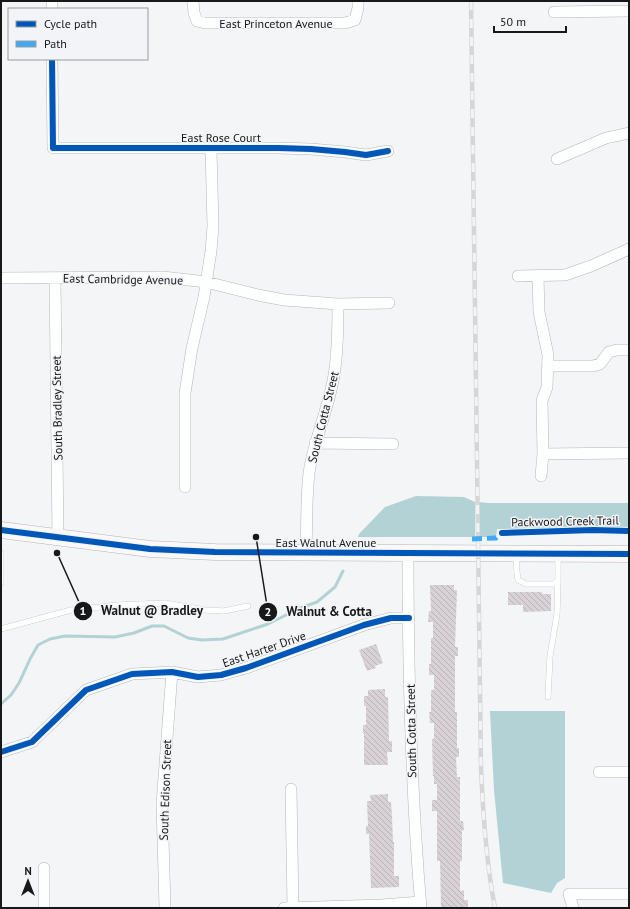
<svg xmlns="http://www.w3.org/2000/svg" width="630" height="909" font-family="'PT Sans',sans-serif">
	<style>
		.water { fill: #b2d2d6 }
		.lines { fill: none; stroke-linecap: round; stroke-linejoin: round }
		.stream { stroke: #b2d2d6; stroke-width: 3 }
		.building { fill: url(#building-back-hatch) }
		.lane-casing { stroke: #b5b6b7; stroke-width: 6 }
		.street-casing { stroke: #b5b6b7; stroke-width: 12 }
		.secondary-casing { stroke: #b5b6b7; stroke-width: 17 }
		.lane { stroke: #fdfefe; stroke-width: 5.5 }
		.street { stroke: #fdfefe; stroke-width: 11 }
		.secondary { stroke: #faf8f9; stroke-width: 16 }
		.rail-casing { stroke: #d5d6d6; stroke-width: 4.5 }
		.rail { stroke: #f3f4f7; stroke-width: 3; stroke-dasharray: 9; stroke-linecap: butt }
		.quiet { stroke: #3fa9f5; stroke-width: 5; stroke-dasharray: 10 5; stroke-linecap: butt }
		.cycleway-casing { stroke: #f3f4f7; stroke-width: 8 }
		.cycleway { stroke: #0057b8; stroke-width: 6 }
		.labels { text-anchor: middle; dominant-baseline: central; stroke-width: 3; stroke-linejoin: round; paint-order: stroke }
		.street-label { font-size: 12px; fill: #171819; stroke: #f3f4f7 }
		.leader { fill: none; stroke: #171819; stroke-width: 1.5 }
		.callout-dot { fill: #171819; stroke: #f3f4f7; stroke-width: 1.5 }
		.mark-label { font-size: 12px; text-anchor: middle; font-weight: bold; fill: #fff }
		.callout-label { font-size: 13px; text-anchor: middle; font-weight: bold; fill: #171819; stroke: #f3f4f7; stroke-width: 3; stroke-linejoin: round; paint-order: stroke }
	</style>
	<defs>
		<pattern id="building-back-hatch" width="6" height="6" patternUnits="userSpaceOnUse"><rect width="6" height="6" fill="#d8d2d7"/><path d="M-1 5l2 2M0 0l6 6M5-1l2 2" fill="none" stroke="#b9b4b8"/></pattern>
	</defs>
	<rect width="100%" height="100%" fill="#f4f5f6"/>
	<path class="water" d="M416 496 464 497 475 502V537H358L359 534 385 507Z
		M479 502 488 503H629V529H497L496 537H479Z
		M490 711H565V878L557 883 551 893 503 883 494 790Z"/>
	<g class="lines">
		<path class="stream" d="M1 704 11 695 19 683 30 659 38 645 50 639 65 636 115 637 134 633 152 626H164L188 638 202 640 223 639 268 624 300 608 317 602 335 587 343 571"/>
	</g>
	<path class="building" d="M430 585H454V590H457L455 647H458V656H455V712H457V748H459V757H456L457 777H460V821H463L464 830H462V861H460V891L464 890V900H468V908H441L440 861H437V811H432V800H437V784H434V776H433L432 739H434V723H430L429 712H431V690H434V675H429V664H431V638H433V622H428L429 611H431Z
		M508 592H542V594H551V611L523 612V605H508Z
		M376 644 383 663 375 666 376 668 367 671 359 650Z
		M385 689V697H388L389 741H392V752H387L388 765H364V734H363V725H366V706H364V696H368V690Z
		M388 794V802H391L392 816 393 842H394V876H399V887L371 888 369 834H366V826H368L367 801H371L370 795Z"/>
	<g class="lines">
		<defs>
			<path id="lane" d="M516 554 517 572 518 580 526 584H554L558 580V555
				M1 583V553
				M1 629 71 610 118 605 165 603 205 610 224 611 248 606
				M548 697 550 656 557 614 558 580"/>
			<path id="street" d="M52 1V9
				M193 1 194 13 197 21 205 23H345L355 20 358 8V1
				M554 12 629 11
				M52 59 53 148H279L311 149 345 152 366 155 388 151
				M557 159 606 138 629 133
				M518 276 565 275 591 266 629 249
				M538 276 539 312 548 355 547 387 542 401 543 454 541 476
				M1 278 163 277 206 282 258 295 284 300 338 304 389 303
				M55 278 58 538
				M548 366H593L600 364 609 352 617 350H629
				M315 443 393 444
				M543 454 629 453
				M185 487V393L192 348 204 297 211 251 213 226 211 149
				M306 553C307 526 306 499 309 473 314 439 329 408 334 375 338 352 338 328 338 304
				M408 553C408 671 411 790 421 908
				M1 752 32 742 86 690 132 674 172 672 198 677 221 675 246 668 364 625 391 618H409
				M599 772H629
				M291 789 293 908
				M44 868V908
				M165 908 162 804 172 672
				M284 908 382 905 420 902
				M573 908 569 894H629"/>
			<path id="secondary" d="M1 530 150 549 215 552 629 554"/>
		</defs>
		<use href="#lane" class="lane-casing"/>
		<use href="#street" class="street-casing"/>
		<use href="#secondary" class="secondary-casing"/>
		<use href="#lane" class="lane"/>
		<use href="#street" class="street"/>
		<use href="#secondary" class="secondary"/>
		<defs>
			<path id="rail" d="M471 1 481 768C483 815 486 862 495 908"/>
		</defs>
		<use href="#rail" class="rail-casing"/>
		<use href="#rail" class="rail"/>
		<path class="quiet" d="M472 539 496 538 502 533"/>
		<defs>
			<path id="cycleway" d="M52 59 53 148H279L311 149 345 152 366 155 388 151
				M1 530 150 549 215 552 629 554
				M502 533 593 530 629 531
				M1 752 32 742 86 690 132 674 172 672 198 677 221 675 246 668 364 625 391 618H409"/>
		</defs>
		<use href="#cycleway" class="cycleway-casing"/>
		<use href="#cycleway" class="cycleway"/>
	</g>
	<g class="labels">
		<g class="street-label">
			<text x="276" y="23">East Princeton Avenue</text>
			<text x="221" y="137">East Rose Court</text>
			<text transform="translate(123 279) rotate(1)">East Cambridge Avenue</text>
			<text transform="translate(57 408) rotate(-91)">South Bradley Street</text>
			<text transform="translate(323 417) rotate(-76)">South Cotta Street</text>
			<text transform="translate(565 521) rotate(-1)">Packwood Creek Trail</text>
			<text x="326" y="542">East Walnut Avenue</text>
			<text transform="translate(264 649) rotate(-19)">East Harter Drive</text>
			<text transform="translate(411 731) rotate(-91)">South Cotta Street</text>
			<text transform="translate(165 790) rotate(-88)">South Edison Street</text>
		</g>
	</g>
	<path class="leader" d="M57 553L83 611M256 537L268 612"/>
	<g class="callout-dot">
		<circle cx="57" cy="553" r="4"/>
		<circle cx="256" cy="537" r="4"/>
		<circle cx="83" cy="611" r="10"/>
		<circle cx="268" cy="612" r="10"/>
	</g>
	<g class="mark-label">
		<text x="83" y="615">1</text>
		<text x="268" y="616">2</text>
	</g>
	<g class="callout-label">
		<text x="152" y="615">Walnut @ Bradley</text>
		<text x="329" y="616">Walnut &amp; Cotta</text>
	</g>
	<rect width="630" height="909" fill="none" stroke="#171819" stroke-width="4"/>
	<rect x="8" y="8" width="140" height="52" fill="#f3f4f7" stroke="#9b9c9e"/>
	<rect x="16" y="21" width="20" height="6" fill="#0057b8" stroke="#9b9c9e"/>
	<text x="44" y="28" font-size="12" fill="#171819">Cycle path</text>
	<rect x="16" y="41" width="20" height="6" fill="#3fa9f5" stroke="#9b9c9e"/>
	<text x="44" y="48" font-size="12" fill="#171819">Path</text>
	<g transform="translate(28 881)" stroke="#f3f4f7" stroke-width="3" paint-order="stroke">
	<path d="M0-3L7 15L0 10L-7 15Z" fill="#171819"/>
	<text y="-6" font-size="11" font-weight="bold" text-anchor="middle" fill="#171819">N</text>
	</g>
	<path d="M494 26v6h72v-6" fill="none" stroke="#171819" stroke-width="2"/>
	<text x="500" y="26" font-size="12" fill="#171819" stroke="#f3f4f7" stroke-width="3" paint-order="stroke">50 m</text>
</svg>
